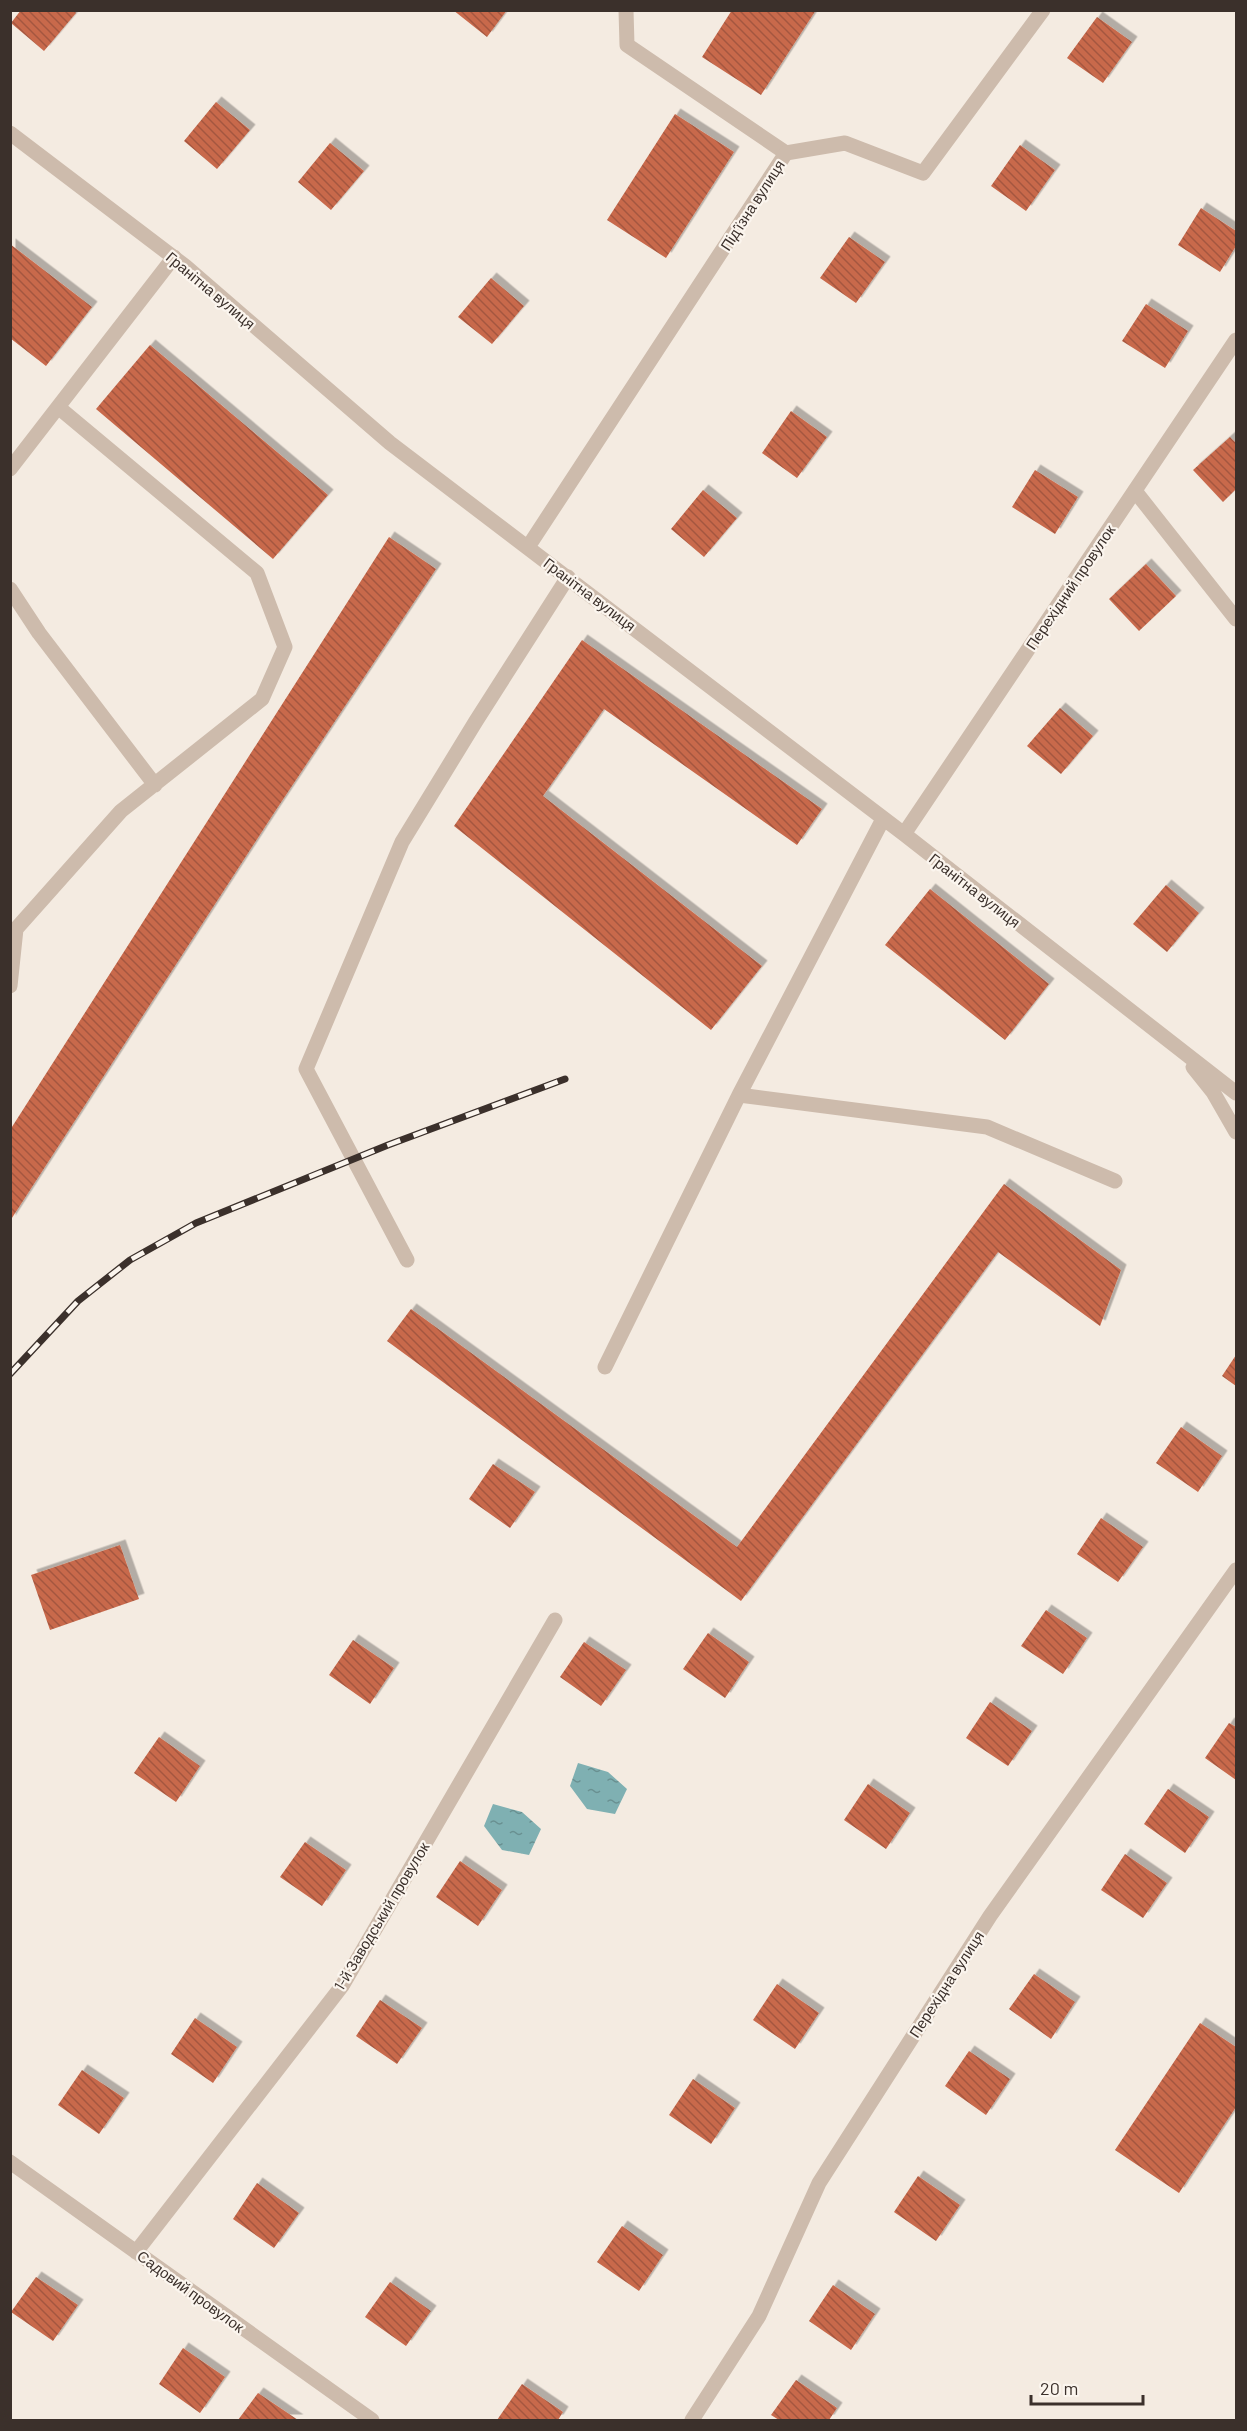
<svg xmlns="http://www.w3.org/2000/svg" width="1247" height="2431" font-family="Barlow,sans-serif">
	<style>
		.water { fill: url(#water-ripples) }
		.building { fill: url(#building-back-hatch); filter: url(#shadow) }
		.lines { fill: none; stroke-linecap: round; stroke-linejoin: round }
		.lane { stroke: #cdbbac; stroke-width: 15 }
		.street { stroke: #cdbbac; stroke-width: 15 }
		.rail-casing { stroke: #3b302b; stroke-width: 7 }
		.rail { stroke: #fbf5ee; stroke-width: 4.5; stroke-dasharray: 14; stroke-linecap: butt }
		.labels { text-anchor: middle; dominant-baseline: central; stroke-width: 4.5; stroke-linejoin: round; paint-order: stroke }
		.street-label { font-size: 15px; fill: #3b302b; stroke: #fbf5ee }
	</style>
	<defs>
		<pattern id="water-ripples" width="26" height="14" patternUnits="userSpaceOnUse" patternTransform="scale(1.5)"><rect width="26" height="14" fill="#7fb0b2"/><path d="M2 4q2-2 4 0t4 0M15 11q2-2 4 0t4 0" fill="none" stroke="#699091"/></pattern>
		<pattern id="building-back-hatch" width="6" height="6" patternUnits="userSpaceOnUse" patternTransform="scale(1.5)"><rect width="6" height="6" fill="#c8694b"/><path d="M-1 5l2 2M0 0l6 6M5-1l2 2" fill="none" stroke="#a4573f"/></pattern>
		<filter id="shadow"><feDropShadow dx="5.5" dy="-5.5" stdDeviation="0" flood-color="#0004"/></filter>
	</defs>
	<rect width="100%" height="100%" fill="#f4ebe1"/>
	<path class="water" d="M578 1763 608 1772 627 1789 615 1814 587 1809 570 1786Z
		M493 1804 522 1812 541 1829 529 1855 502 1850 484 1826Z"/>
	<path class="building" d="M21 10H74L76 13 44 51 11 23Z
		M453 10H507L487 37Z
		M732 10H816L761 95 702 57Z
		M1097 17 1132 42 1103 83 1067 58Z
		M216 102 250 130 217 169 184 141Z
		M675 114 734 152 666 258 607 220Z
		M330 143 364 171 331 210 298 182Z
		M1020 145 1055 170 1026 211 991 186Z
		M1201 208 1236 231V246L1220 272 1178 245Z
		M849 237 885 262 856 303 820 278Z
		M10 244 92 307 46 366 10 338Z
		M491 278 524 306 492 344 458 317Z
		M1146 304 1188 331 1165 368 1122 341Z
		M150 345 328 495 273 559 96 409Z
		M791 411 827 437 797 478 762 453Z
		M1230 437 1236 443V489L1223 502 1193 470Z
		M1035 470 1078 497 1055 534 1012 507Z
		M703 490 737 518 704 557 671 529Z
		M389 537 436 569 274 813 10 1221V1130Z
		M1146 564 1176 596 1139 631 1109 599Z
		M582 640 822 809 797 845 604 709 543 796 762 966 711 1030 454 826Z
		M1060 708 1093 736 1061 774 1027 746Z
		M1166 885 1199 913 1167 952 1133 924Z
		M930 889 1049 984 1005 1040 885 945Z
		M1004 1184 1121 1270 1100 1326 998 1252 741 1601 387 1341 411 1309 737 1547Z
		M1236 1355V1386L1222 1376Z
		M1181 1427 1222 1456 1198 1492 1156 1463Z
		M493 1464 535 1492 510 1528 469 1499Z
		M1101 1518 1143 1547 1118 1582 1077 1554Z
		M120 1545 139 1599 50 1630 31 1575Z
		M1046 1610 1087 1638 1063 1674 1021 1646Z
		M708 1633 749 1662 725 1698 683 1669Z
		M353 1640 394 1668 370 1704 329 1675Z
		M584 1642 626 1670 601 1706 560 1677Z
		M990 1702 1032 1731 1008 1766 966 1738Z
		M1229 1723 1236 1727V1780L1205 1758Z
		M159 1737 200 1766 176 1802 134 1773Z
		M868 1784 910 1813 886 1849 844 1820Z
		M1168 1789 1209 1817 1185 1853 1144 1824Z
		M305 1842 346 1870 322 1906 280 1877Z
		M1125 1854 1167 1883 1143 1918 1101 1890Z
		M460 1861 502 1890 478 1926 436 1897Z
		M1034 1974 1075 2002 1051 2039 1009 2009Z
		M777 1984 819 2013 795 2049 753 2020Z
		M380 2000 422 2028 397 2064 356 2036Z
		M195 2018 237 2047 213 2083 171 2054Z
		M1200 2023 1236 2047V2107L1179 2193 1115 2150Z
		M969 2051 1010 2079 986 2115 945 2086Z
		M82 2070 124 2098 99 2134 58 2105Z
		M693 2079 735 2108 711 2144 669 2115Z
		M918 2176 960 2205 936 2241 894 2212Z
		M257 2183 299 2213 274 2248 233 2219Z
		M622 2226 663 2255 639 2291 597 2262Z
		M36 2277 78 2305 53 2341 11 2312Z
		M390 2282 431 2311 406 2346 365 2317Z
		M833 2285 875 2314 851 2350 809 2321Z
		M183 2348 225 2377 200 2413 159 2384Z
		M796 2380 837 2408 829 2420H779L771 2415Z
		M522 2384 563 2412 558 2420H497Z
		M258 2393 298 2420H238Z"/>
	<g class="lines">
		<path class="lane" d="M626 10 627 45 786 153
			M10 469 174 257
			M1135 491 1236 619
			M10 589 39 633 155 785
			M883 819 739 1095 987 1127 1115 1181
			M10 986 16 929 121 811 262 699 285 647 257 573 58 407
			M407 1260 306 1069 402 842 476 721 568 577
			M605 1367 739 1095"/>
		<path class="street" d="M10 133 185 266 390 443 904 834 1236 1093
			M528 547 786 153 845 143 923 173 1043 10
			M904 834 1236 340
			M1193 1067 1213 1092 1236 1132
			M10 2162 372 2420
			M136 2252 342 1986 555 1620
			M692 2420 759 2316 819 2183 990 1916 1236 1570"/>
		<defs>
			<path id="rail" d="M10 1374 78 1301 130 1260 196 1223 388 1145 565 1079"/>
		</defs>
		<use href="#rail" class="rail-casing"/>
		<use href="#rail" class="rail"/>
	</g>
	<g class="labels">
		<g class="street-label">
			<text transform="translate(752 205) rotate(-57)">Підʼїзна вулиця</text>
			<text transform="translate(211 290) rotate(40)">Гранітна вулиця</text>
			<text transform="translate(1070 587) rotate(-56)">Перехідний провулок</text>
			<text transform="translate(590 594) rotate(37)">Гранітна вулиця</text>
			<text transform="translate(975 890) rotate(38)">Гранітна вулиця</text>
			<text transform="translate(381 1916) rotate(-59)">1-й Заводський провулок</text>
			<text transform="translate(946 1984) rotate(-57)">Перехідна вулиця</text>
			<text transform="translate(191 2291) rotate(36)">Садовий провулок</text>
		</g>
	</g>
	<rect width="1247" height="2431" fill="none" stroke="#3b302b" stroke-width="24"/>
	<path d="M1031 2395v9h112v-9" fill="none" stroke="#3b302b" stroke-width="3"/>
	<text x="1040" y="2395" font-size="18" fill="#3b302b" stroke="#fbf5ee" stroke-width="4.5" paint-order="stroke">20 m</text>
</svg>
